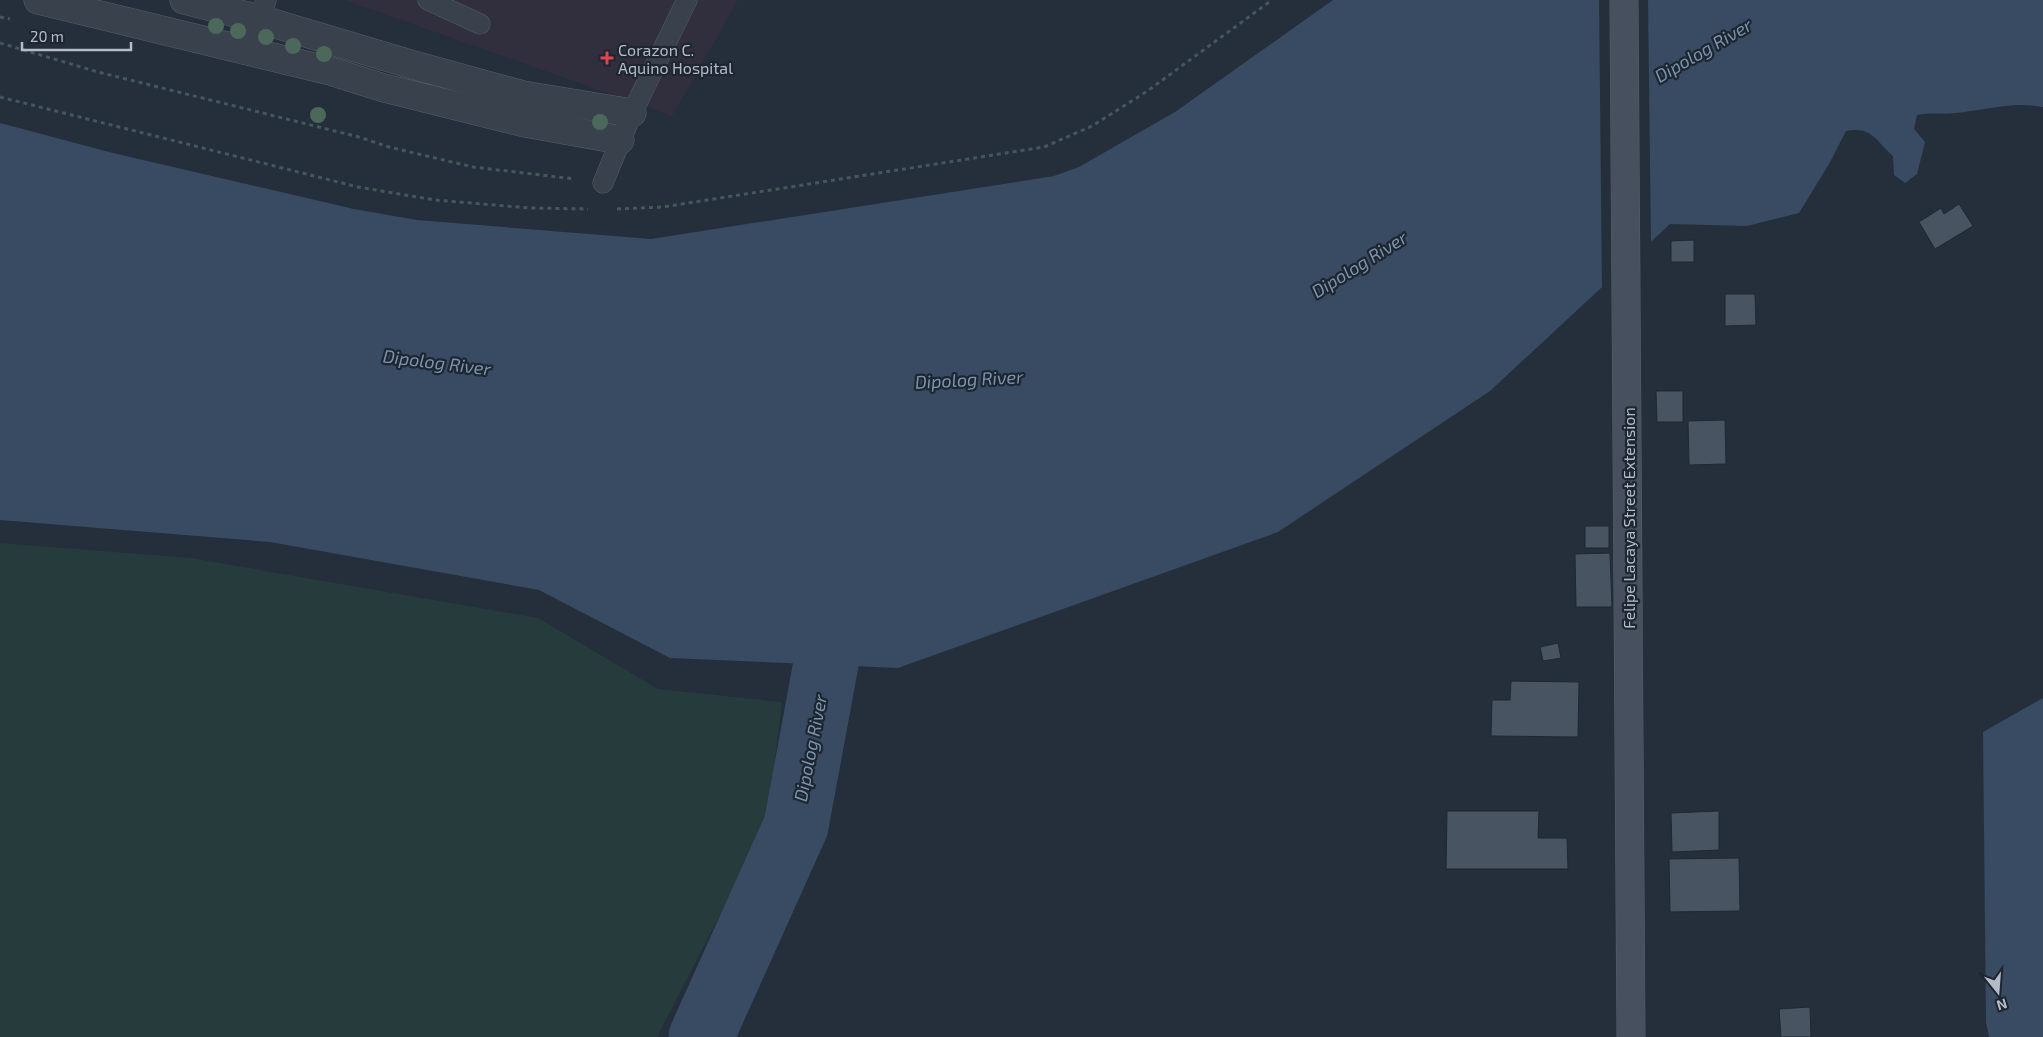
<svg xmlns="http://www.w3.org/2000/svg" width="2043" height="1037" font-family="'Exo 2',sans-serif">
	<style>
		.medical { fill: #312f3d }
		.green { fill: #263b3c }
		.water { fill: #394b62 }
		.pier { fill: #242f3b }
		.lines { fill: none; stroke-linecap: round; stroke-linejoin: round }
		.river { stroke: #394b62; stroke-width: 65 }
		.building { fill: #485462; stroke: #1f2833 }
		.lane-casing { stroke: #565f6a; stroke-width: 21 }
		.street-casing { stroke: #565f6a; stroke-width: 29 }
		.secondary-casing { stroke: #565f6a; stroke-width: 29 }
		.path { stroke: #44585a; stroke-width: 3; stroke-dasharray: 4 4; stroke-linecap: butt }
		.lane { stroke: #38414c; stroke-width: 20 }
		.street { stroke: #38414c; stroke-width: 28 }
		.secondary { stroke: #46505e; stroke-width: 28 }
		.tree { fill: #4b685a }
		.health-dot { fill: #e0444e; stroke: #1d2631; stroke-width: 2 }
		.labels { text-anchor: middle; dominant-baseline: central; stroke-width: 4.5; stroke-linejoin: round; paint-order: stroke }
		.poi-label { font-size: 16px; fill: #b3bcc7; stroke: #1d2631; text-anchor: start }
		.street-label { font-size: 16px; fill: #b3bcc7; stroke: #1d2631 }
		.water-label { font-size: 18px; font-style: italic; fill: #7c93ae; stroke: #1d2631 }
	</style>
	<rect width="100%" height="100%" fill="#242f3b"/>
	<path class="medical" d="M345 0H738L672 116Z"/>
	<path class="green" d="M0 543 191 558 538 618 658 689 782 702 767 824 657 1037H0Z"/>
	<path class="water" d="M1333 0H2043V107C2013 101 1986 110 1956 113 1943 115 1931 112 1917 115L1914 129 1925 142 1917 174 1905 183 1894 175 1893 156C1875 140 1872 126 1846 131L1829 164 1799 213 1747 226 1670 224 1490 391 1278 532 898 668 670 658 539 590 270 542 0 520V123L113 153 354 209 417 220 651 239 1054 176 1079 167 1175 112Z
		M2043 698V1037H1989L1986 1022 1983 732Z"/>
	<path class="pier" d="M1599 0H1648L1651 245 1602 290Z"/>
	<g class="lines">
		<path class="river" d="M701 1037 796 826 842 577"/>
	</g>
	<path class="building" d="M1959 204 1973 226 1935 249 1919 222 1941 208 1944 214Z
		M1694 240V262H1671V241Z
		M1725 294H1755L1756 325 1725 326Z
		M1656 391H1683V422H1657Z
		M1725 420 1726 464 1689 465 1688 421Z
		M1585 526H1609V548H1585Z
		M1610 553 1612 607H1576L1575 554Z
		M1558 643 1561 658 1543 661 1540 647Z
		M1511 681 1579 682 1578 737 1491 736 1492 700H1510Z
		M1447 811H1539L1538 838H1567L1568 869H1446Z
		M1719 811V850L1672 852 1671 813Z
		M1739 858 1740 911 1670 912 1669 859Z
		M1810 1007 1811 1037H1781L1779 1009Z"/>
	<g class="lines">
		<defs>
			<path id="lane" d="M428 0 480 24
				M250 52 266 0
				M603 183 632 113 687 0"/>
			<path id="street" d="M38 0 330 71 384 88 525 123 620 140
				M184 0 259 19 410 64 523 95 632 113"/>
			<path id="secondary" d="M1624 0 1631 1037"/>
		</defs>
		<use href="#lane" class="lane-casing"/>
		<use href="#street" class="street-casing"/>
		<use href="#secondary" class="secondary-casing"/>
		<path class="path" d="M0 17 10 19
			M0 43 98 72 359 137 389 147 473 167 575 179
			M0 97 358 187 435 200 530 208 588 209
			M617 209 663 207 1044 147 1092 126 1146 92 1272 0"/>
		<use href="#lane" class="lane"/>
		<use href="#street" class="street"/>
		<use href="#secondary" class="secondary"/>
	</g>
	<g class="tree">
		<circle cx="216" cy="26" r="8"/>
		<circle cx="238" cy="31" r="8"/>
		<circle cx="266" cy="37" r="8"/>
		<circle cx="293" cy="46" r="8"/>
		<circle cx="324" cy="54" r="8"/>
		<circle cx="318" cy="115" r="8"/>
		<circle cx="600" cy="122" r="8"/>
	</g>
	<path class="health-dot" d="M604.5 50.5h5v5h5v5h-5v5h-5v-5h-5v-5h5z"/>
	<g class="labels">
		<g class="poi-label">
			<text x="618" y="49">Corazon C.<tspan x="618" dy="18">Aquino Hospital</tspan></text>
		</g>
		<g class="street-label">
			<text transform="translate(1628 518) rotate(-90)">Felipe Lacaya Street Extension</text>
		</g>
		<g class="water-label">
			<text transform="translate(1703 50) rotate(-30)">Dipolog River</text>
			<text transform="translate(1359 264) rotate(-32)">Dipolog River</text>
			<text transform="translate(437 362) rotate(7)">Dipolog River</text>
			<text transform="translate(969 379) rotate(-3)">Dipolog River</text>
			<text transform="translate(810 748) rotate(-79)">Dipolog River</text>
		</g>
	</g>
	<g transform="translate(1998 992) rotate(163)" stroke="#1d2631" stroke-width="4" paint-order="stroke">
	<path d="M0-4L9 19L0 12L-9 19Z" fill="#b3bcc7"/>
	<text y="-8" font-size="14" font-weight="bold" text-anchor="middle" fill="#b3bcc7">N</text>
	</g>
	<path d="M22 42v8h109v-8" fill="none" stroke="#b3bcc7" stroke-width="2.5"/>
	<text x="30" y="42" font-size="15" fill="#b3bcc7" stroke="#1d2631" stroke-width="4" paint-order="stroke">20 m</text>
</svg>
